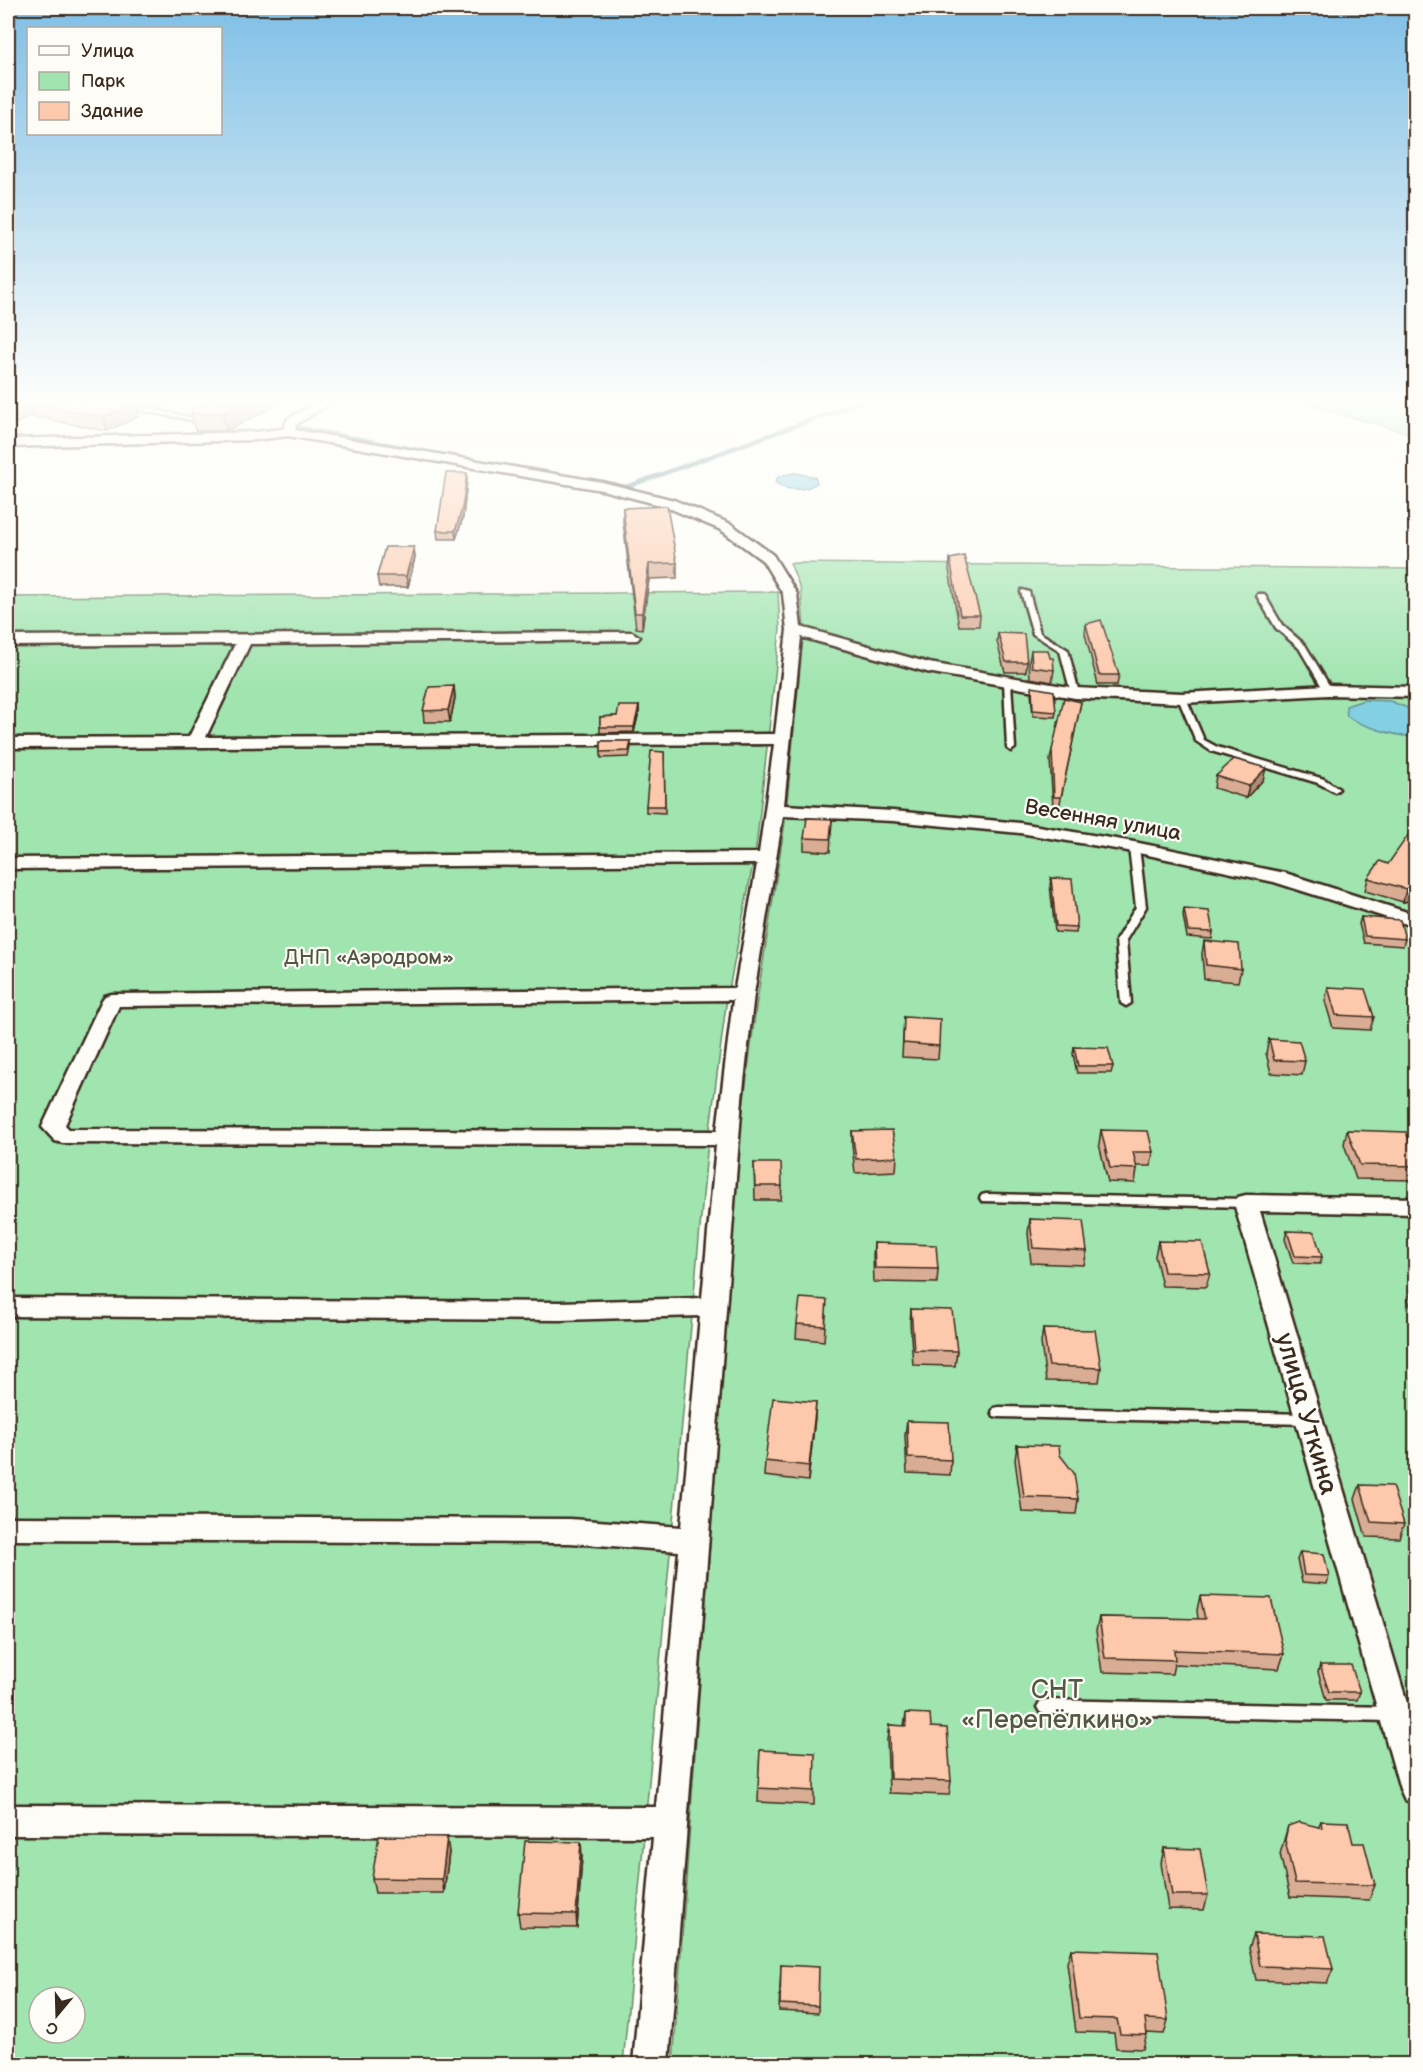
<svg xmlns="http://www.w3.org/2000/svg" width="1423" height="2072" font-family="'Balsamiq Sans',sans-serif">
<style>
.green{fill:#a0e4af;stroke:#6e8766;stroke-width:1.5;fill-rule:evenodd}
.water{fill:#83d0e2;stroke:#668e94;stroke-width:1.5}
.lines{fill:none;stroke-linecap:round;stroke-linejoin:round}
.stream{stroke:#668e94;stroke-width:4.5}
.lane-casing{stroke:#3b2a1e;stroke-width:5}
.street-casing{stroke:#3b2a1e;stroke-width:5}
.lane{fill:#fdfcf7;fill-rule:evenodd}
.street{fill:#fdfcf7;fill-rule:evenodd}
.wall{fill:#d9ad94;stroke:#3b2a1e;stroke-width:1.5}
.shaded-wall{fill:#b08d78;stroke:#3b2a1e;stroke-width:1.5}
.building{fill:#fcc9ac;stroke:#3b2a1e;stroke-width:1.5}
.labels{text-anchor:middle;dominant-baseline:central;stroke-width:4.5;stroke-linejoin:round;paint-order:stroke}
.street-label{font-size:21px;fill:#3b2a1e;stroke:#fdfcf7}
.park-label{font-size:21px;fill:#545842;stroke:#fdfcf7}
.near-street-label{font-size:26px;fill:#3b2a1e;stroke:#fdfcf7}
.near-park-label{font-size:26px;fill:#545842;stroke:#fdfcf7}
</style>
<rect width="100%" height="100%" fill="#fdfcf7"/>
<filter id="ink" filterUnits="userSpaceOnUse"><feTurbulence type="fractalNoise" baseFrequency=".0167" numOctaves="2"/><feDisplacementMap in="SourceGraphic" scale="12" xChannelSelector="R" yChannelSelector="G"/><feConvolveMatrix kernelMatrix="1 2 1 2 8 2 1 2 1" color-interpolation-filters="sRGB"/></filter>
<g filter="url(#ink)">
<g class="green">
<path d="M1298,402H1415V435Z"/>
<path d="M790,563L1415,569V2064H673L738,1147L756,1007L785,822L804,627L801,591Z"/>
<path d="M778,592L780,629L756,848L726,1005L707,1152L623,2064H8V597ZM39,1997H75V2033H39Z"/>
</g>
<g class="water">
<path d="M795,473L815,477L817,483C806,491 785,492 775,482L779,476Z"/>
<path d="M1364,700L1390,701L1415,711V737C1399,737 1360,726 1347,716L1346,706Z"/>
</g>
<g class="lines">
<g class="stream">
<path d="M300,428L472,460"/>
<path d="M573,478L626,487L861,402"/>
</g>
<defs>
<g id="lane">
<path d="M163,402H171L154,410L205,420L202,422L123,407L126,405L147,409Z"/>
<path d="M1022,590L1029,592L1040,633L1068,650L1079,693L1078,695H1072L1071,693L1060,651L1033,634L1021,592Z"/>
<path d="M1258,594H1264L1282,625L1305,645L1332,690L1331,692H1325L1299,648L1276,628L1257,596Z"/>
<path d="M1004,681H1007L1011,683L1015,748L1011,751L1007,748Z"/>
<path d="M1179,696H1185L1186,698L1204,740L1217,747L1324,779L1339,789L1335,792L1318,783L1211,751L1196,741L1178,698Z"/>
<path d="M1134,844L1139,847L1146,907L1126,940L1131,1003L1126,1006L1121,1003L1116,940L1136,907L1129,847Z"/>
<path d="M986,1194L1246,1199L1250,1200L1252,1203L1250,1206L1246,1207L982,1201L980,1198L982,1195Z"/>
<path d="M999,1407L1307,1414L1312,1415L1314,1419L1312,1423L1307,1424L999,1417L994,1416L992,1412L994,1408Z"/>
<path d="M1045,1700L1391,1707L1397,1709L1399,1714L1397,1719L1391,1721L1045,1714L1040,1712L1037,1707L1040,1702Z"/>
</g>
<g id="street">
<path d="M318,402H332L297,424L295,430L602,482L674,500L731,524L773,555L797,594L801,627L929,663L1075,688L1182,693L1328,685L1416,687V697L1328,695L1182,703L1075,698L927,672L801,637L784,805L893,811L1020,823L1134,842L1285,873L1416,915V927L1274,882L1134,852L1020,833L893,821L783,816L754,994L742,1099L669,2064H633L653,1837L8,1835V1805L656,1807L679,1551L570,1543L8,1540V1517L570,1519L681,1527L700,1316L560,1320L8,1316V1298L560,1302L702,1298L716,1145L63,1143L55,1141L42,1127L102,1000L105,996L112,994L735,988L757,864L8,869V858L759,853L774,744L8,748V738L189,737L235,644L8,646V636L632,632L640,637L637,640L250,644L206,737L775,734L787,630L783,594L763,561L721,530L664,506L602,490L288,436L255,440L8,447V439L255,432L283,429L288,419ZM733,1000L717,1131L69,1129L65,1125L119,1006Z"/>
<path d="M1246,1195L1416,1198V1214L1260,1211L1416,1733V1804L1405,1800L1400,1789L1234,1203L1238,1197Z"/>
</g>
</defs>
<use href="#lane" class="lane-casing"/>
<use href="#street" class="street-casing"/>
<use href="#lane" class="lane"/>
<use href="#street" class="street"/>
</g>
<g class="wall">
<path d="M8,402H143L137,405L139,416L107,431L31,416L8,427Z"/>
<path d="M283,402L226,431H196L194,427L191,409Z"/>
<path d="M467,473V481L463,517L456,539H438L437,531Z"/>
<path d="M623,508L677,563V578L649,579L642,629L636,628L623,522Z"/>
<path d="M415,557L408,587H379L377,576Z"/>
<path d="M950,559L980,615L979,626H959L949,570Z"/>
<path d="M1086,624L1119,675L1117,685H1098L1085,634Z"/>
<path d="M998,633L1027,662L1026,672H1005L997,642Z"/>
<path d="M1031,650L1054,670L1052,682L1030,678L1029,662Z"/>
<path d="M454,686L455,698L450,722H424L423,711Z"/>
<path d="M1032,687L1056,712L1055,717L1033,716L1031,693Z"/>
<path d="M1081,702L1059,808L1053,807L1050,760L1052,750Z"/>
<path d="M639,706V712L634,732L600,733V717L617,716Z"/>
<path d="M601,741H631V747L629,757L601,758Z"/>
<path d="M664,752L665,813L646,812V806Z"/>
<path d="M1216,776L1263,780L1246,798L1214,788Z"/>
<path d="M832,819L830,852L804,850V838Z"/>
<path d="M1416,836V892L1409,901L1403,902L1365,891L1368,878L1388,864Z"/>
<path d="M1051,878L1077,927L1076,933L1055,932L1050,885Z"/>
<path d="M1184,909L1213,932L1212,939L1187,937L1183,916Z"/>
<path d="M1361,917L1405,939L1403,946L1364,943L1359,924Z"/>
<path d="M1204,941L1241,969L1238,982L1204,979L1202,954Z"/>
<path d="M1328,987L1374,1017L1370,1030L1333,1028L1325,1001Z"/>
<path d="M904,1017L939,1046L938,1059L902,1057Z"/>
<path d="M1269,1039L1305,1061L1302,1075L1271,1073L1266,1053Z"/>
<path d="M1074,1047L1113,1066L1111,1073H1077L1073,1054Z"/>
<path d="M1101,1130L1153,1152L1151,1166H1137V1169L1135,1183L1108,1182L1099,1144Z"/>
<path d="M1347,1130L1416,1155V1180L1356,1179L1344,1144Z"/>
<path d="M852,1131L897,1157L896,1171L855,1173L852,1145Z"/>
<path d="M754,1163L782,1186L781,1200H755Z"/>
<path d="M1030,1219L1087,1251L1084,1265L1031,1263L1028,1233Z"/>
<path d="M1287,1231L1322,1257L1320,1264L1293,1263L1285,1239Z"/>
<path d="M1158,1241L1210,1273L1206,1287L1162,1286L1155,1256Z"/>
<path d="M874,1243L938,1269L937,1283L874,1282L873,1257Z"/>
<path d="M1412,1286H1416V1321L1408,1300Z"/>
<path d="M911,1309L957,1351L955,1366L913,1365L910,1323Z"/>
<path d="M826,1314L824,1341L796,1338L797,1324Z"/>
<path d="M1043,1329L1101,1368L1099,1382L1046,1381L1041,1343Z"/>
<path d="M815,1417L808,1481L764,1476L765,1461Z"/>
<path d="M907,1421L951,1460L950,1475L907,1473L905,1435Z"/>
<path d="M1017,1445L1060,1455L1078,1499L1076,1514L1022,1512L1015,1460Z"/>
<path d="M1360,1485L1404,1524L1399,1538L1366,1537L1355,1499Z"/>
<path d="M1300,1552L1329,1576L1327,1584L1302,1582L1297,1560Z"/>
<path d="M1200,1596L1284,1654L1279,1669L1174,1664L1172,1674L1102,1672L1096,1631L1099,1617L1198,1619L1197,1610Z"/>
<path d="M1320,1665L1360,1692L1357,1700H1326L1318,1672Z"/>
<path d="M906,1713L931,1727L951,1781L949,1795L889,1793L887,1740L889,1725L904,1726Z"/>
<path d="M760,1750L814,1791V1805L758,1802Z"/>
<path d="M1321,1821L1353,1843L1375,1885L1369,1900L1290,1897L1280,1854L1288,1826L1318,1827Z"/>
<path d="M1164,1848L1208,1895L1204,1910L1168,1909L1161,1863Z"/>
<path d="M449,1852L444,1893H375L372,1878Z"/>
<path d="M582,1856L577,1928L520,1927L518,1913Z"/>
<path d="M1254,1934L1333,1969L1327,1983L1256,1980L1249,1948Z"/>
<path d="M1071,1949L1168,2020L1164,2034L1147,2033L1143,2049L1116,2048L1114,2033L1076,2032L1067,1963Z"/>
<path d="M781,1965L818,2006V2013L779,2011Z"/>
</g>
<g class="shaded-wall">
<path d="M136,402H143L137,405L139,416L107,431L104,417Z"/>
<path d="M245,402H283L226,431L223,413Z"/>
<path d="M28,403L31,416L8,427V412Z"/>
<path d="M467,473V481L463,517L456,539L455,531Z"/>
<path d="M414,547L415,557L408,587L406,576Z"/>
<path d="M649,564V579L642,629V613Z"/>
<path d="M454,686L455,698L450,722L448,710Z"/>
<path d="M639,706V712L634,732V727Z"/>
<path d="M1266,768L1263,780L1246,798L1249,786Z"/>
<path d="M1416,884V892L1409,901L1403,902L1406,889Z"/>
<path d="M816,1402L815,1417L808,1481L809,1466Z"/>
<path d="M447,1837L449,1852L444,1893L442,1879Z"/>
<path d="M581,1842L582,1856L577,1928L576,1914Z"/>
</g>
<g class="building">
<path d="M8,402H136L104,417L28,403L8,412Z"/>
<path d="M209,402H245L223,413L193,414L191,409L200,406Z"/>
<path d="M446,473H467L462,509L455,531H437Z"/>
<path d="M667,506L677,563L649,564L642,613H635L623,508Z"/>
<path d="M385,547H414L406,576H377Z"/>
<path d="M964,556L980,615H960L950,559Z"/>
<path d="M1101,620L1119,675H1099L1086,624Z"/>
<path d="M998,633L1024,634L1027,662H1006Z"/>
<path d="M1031,650H1048L1050,658H1053L1054,670L1032,667Z"/>
<path d="M454,686L448,710L423,711L429,687Z"/>
<path d="M1032,687L1054,691L1056,712L1033,710Z"/>
<path d="M1064,698L1081,702L1061,797H1054L1052,750Z"/>
<path d="M619,706H639L634,727H600V717L617,716Z"/>
<path d="M601,741H631L629,751L601,752Z"/>
<path d="M651,751L664,752L665,806H646Z"/>
<path d="M1234,759L1266,768L1249,786L1216,776Z"/>
<path d="M807,818L832,819L830,839L804,838Z"/>
<path d="M1409,834L1416,836V884L1413,888L1406,889L1368,878L1380,861L1388,864Z"/>
<path d="M1051,878L1072,879L1077,927L1056,926Z"/>
<path d="M1184,909L1209,911L1213,932L1188,931Z"/>
<path d="M1361,917L1400,920L1405,939L1365,936Z"/>
<path d="M1204,941L1239,944L1241,969L1206,965Z"/>
<path d="M1328,987L1365,989L1374,1017L1336,1015Z"/>
<path d="M904,1017L940,1019L939,1046L903,1043Z"/>
<path d="M1269,1039L1299,1041L1305,1061L1274,1060Z"/>
<path d="M1074,1047L1108,1048L1113,1066H1078Z"/>
<path d="M892,1130L897,1157L856,1159L852,1131Z"/>
<path d="M1101,1130L1148,1131L1153,1152H1133L1137,1169L1110,1168Z"/>
<path d="M1347,1130L1406,1132L1416,1155V1166L1360,1165Z"/>
<path d="M754,1163H781L782,1186H755Z"/>
<path d="M1030,1219L1083,1221L1087,1251L1033,1248Z"/>
<path d="M1287,1231L1314,1232L1322,1257L1295,1256Z"/>
<path d="M1158,1241L1202,1242L1210,1273L1164,1272Z"/>
<path d="M874,1243L936,1245L938,1269L875,1268Z"/>
<path d="M1412,1286H1416V1295Z"/>
<path d="M800,1298L827,1300L825,1326L797,1324Z"/>
<path d="M911,1309L952,1310L957,1351L914,1350Z"/>
<path d="M1043,1329L1095,1330L1101,1368L1049,1366Z"/>
<path d="M773,1398L816,1402L809,1466L765,1461Z"/>
<path d="M907,1421L949,1422L951,1460L908,1458Z"/>
<path d="M1017,1445L1059,1446L1060,1455L1074,1473L1078,1499L1024,1497Z"/>
<path d="M1360,1485L1392,1486L1404,1524L1371,1522Z"/>
<path d="M1300,1552L1324,1554L1329,1576L1304,1575Z"/>
<path d="M1200,1596L1271,1598L1284,1654L1174,1650L1175,1660L1105,1658L1099,1617L1205,1619Z"/>
<path d="M1320,1665H1351L1360,1692H1329Z"/>
<path d="M906,1713L930,1714L931,1727L947,1728L951,1781L890,1779L889,1725L906,1726Z"/>
<path d="M760,1750L815,1753L814,1791L758,1788Z"/>
<path d="M1321,1821L1348,1822L1353,1843H1364L1375,1885L1295,1883L1285,1840L1288,1826L1299,1822L1322,1828Z"/>
<path d="M379,1836L447,1837L442,1879L372,1878Z"/>
<path d="M525,1841L581,1842L576,1914L518,1913Z"/>
<path d="M1164,1848L1200,1849L1208,1895H1172Z"/>
<path d="M1254,1934L1325,1936L1333,1969L1260,1966Z"/>
<path d="M1071,1949L1158,1952L1168,2020L1145,2019L1147,2035L1120,2034L1117,2019L1079,2018Z"/>
<path d="M781,1965L819,1967L818,2006L780,2004Z"/>
</g>
</g>
<linearGradient id="sky" x2="0" y2="1"><stop stop-color="#7fbfe6"/><stop offset="0.58" stop-color="#fefefb"/><stop offset="1" stop-color="#fefefb" stop-opacity="0"/></linearGradient>
<rect width="1423" height="692" fill="url(#sky)"/>
<g class="labels">
<g class="street-label">
<text transform="translate(1103 820) rotate(10)">Весенняя улица</text>
</g>
<g class="park-label">
<text x="369" y="957">ДНП «Аэродром»</text>
</g>
<g class="near-street-label">
<text transform="translate(1306 1414) rotate(74)">улица Уткина</text>
</g>
<g class="near-park-label">
<text x="1057" y="1690">СНТ<tspan x="1057" dy="30">«Перепёлкино»</tspan></text>
</g>
</g>
<rect width="1423" height="2072" fill="none" stroke="#fdfcf7" stroke-width="30"/>
<rect x="15" y="15" width="1393" height="2042" fill="none" stroke="#3b2a1e" stroke-width="2" filter="url(#ink)"/>
<rect x="27" y="27" width="195" height="108" fill="#fdfcf7" stroke="#afa8a0" stroke-width="1.5"/>
<rect x="39" y="46" width="30" height="9" fill="#fdfcf7" stroke="#afa8a0" stroke-width="1.5"/>
<text x="81" y="57" font-size="18" fill="#3b2a1e">Улица</text>
<rect x="39" y="72" width="30" height="18" fill="#a0e4af" stroke="#afa8a0" stroke-width="1.5"/>
<text x="81" y="87" font-size="18" fill="#3b2a1e">Парк</text>
<rect x="39" y="102" width="30" height="18" fill="#fcc9ac" stroke="#afa8a0" stroke-width="1.5"/>
<text x="81" y="117" font-size="18" fill="#3b2a1e">Здание</text>
<g transform="translate(57 2015) rotate(199)"><circle r="28" fill="#fdfcf7" stroke="#afa8a0" stroke-width="1.5"/>
<path d="M0-4.5L10 22L0 15L-10 22Z" fill="#3b2a1e"/>
<text y="-9" font-size="16" font-weight="bold" text-anchor="middle" fill="#3b2a1e">С</text>
</g>
</svg>
